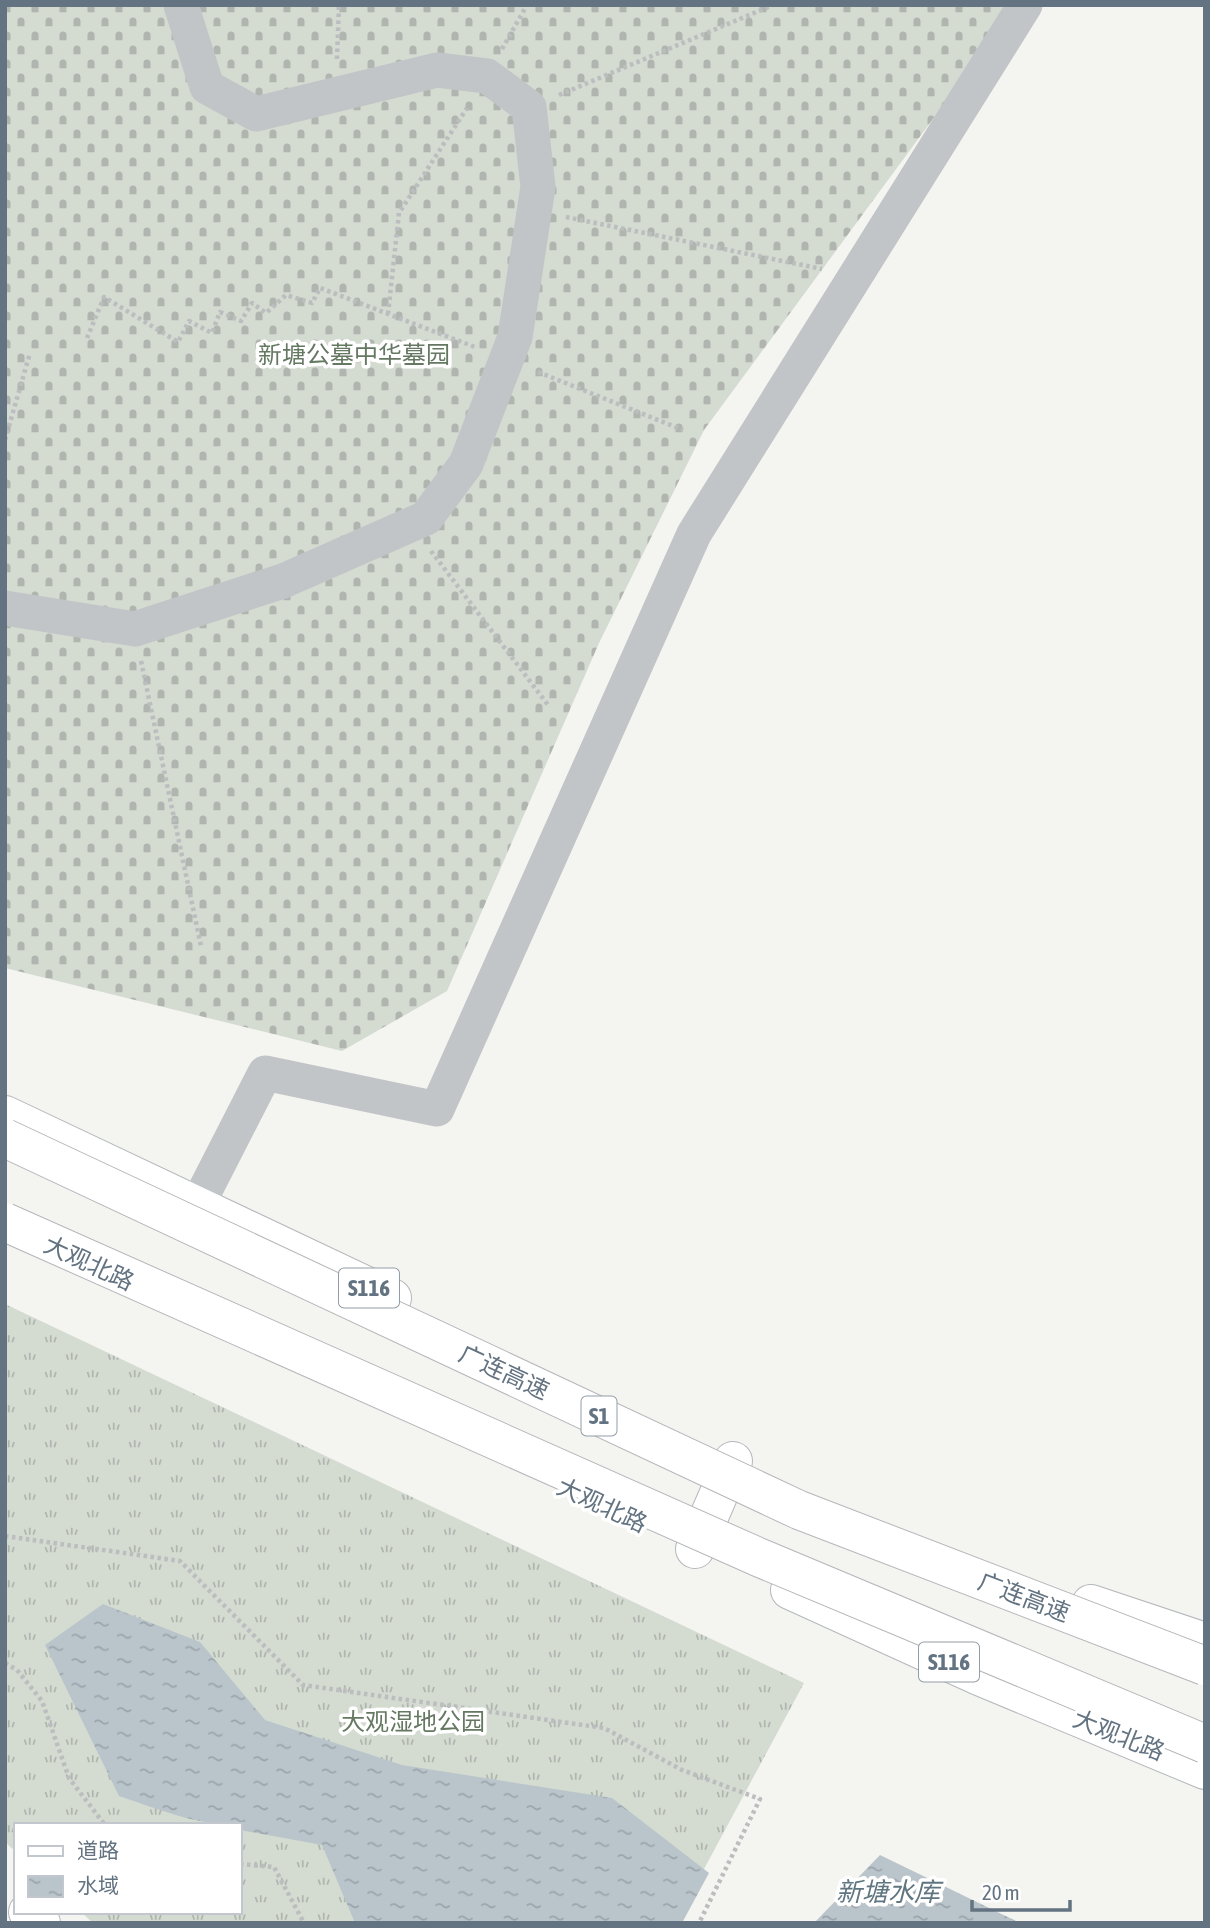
<svg xmlns="http://www.w3.org/2000/svg" width="1210" height="1928" font-family="'Asap Condensed','Noto Sans SC',sans-serif">
<style>
.grass{fill:url(#grass-tufts)}
.cemetery{fill:url(#cemetery-stones)}
.water{fill:url(#water-ripples)}
.lines{fill:none;stroke-linecap:round;stroke-linejoin:round}
.secondary-casing{stroke:#b4b8bc;stroke-width:40}
.primary-casing{stroke:#b4b8bc;stroke-width:40}
.path{stroke:#bbbdbf;stroke-width:4.5;stroke-dasharray:3.5 3.5;stroke-linecap:butt}
.street{stroke:#c1c5c8;stroke-width:35}
.secondary{stroke:#fff;stroke-width:38}
.primary{stroke:#fff;stroke-width:38}
.highway-bridge-casing{stroke:#b4b7ba;stroke-width:40;stroke-linecap:butt}
.highway-bridge{stroke:#fff;stroke-width:38}
.labels{text-anchor:middle;dominant-baseline:central;stroke-width:7;stroke-linejoin:round;paint-order:stroke}
.shield{fill:#fff;stroke:#929da7;stroke-width:2}
.shield-label{font-size:23px;font-weight:bold;fill:#637381}
.park-label{font-size:24px;fill:#657862;stroke:#fff}
.street-label{font-size:24px;fill:#637381;stroke:#fff}
.water-label{font-size:26px;font-style:italic;fill:#5f757f;stroke:#fff}
</style>
<defs>
<pattern id="grass-tufts" width="24" height="20" patternUnits="userSpaceOnUse" patternTransform="scale(1.75)"><rect width="24" height="20" fill="#d4dbd1"/><path d="M3 7l-1-3M5 7V3M7 7l1-3M15 17l-1-3M17 17v-4M19 17l1-3" fill="none" stroke="#b0b6af"/></pattern>
<pattern id="cemetery-stones" width="16" height="16" patternUnits="userSpaceOnUse" patternTransform="scale(1.75)"><rect width="16" height="16" fill="#d4dbd1"/><path d="M2 7V4a2 2 0 0 1 4 0v3zM10 15v-3a2 2 0 0 1 4 0v3z" fill="#b0b6af"/></pattern>
<pattern id="water-ripples" width="26" height="14" patternUnits="userSpaceOnUse" patternTransform="scale(1.75)"><rect width="26" height="14" fill="#bac5cb"/><path d="M2 4q2-2 4 0t4 0M15 11q2-2 4 0t4 0" fill="none" stroke="#9ba4aa"/></pattern>
</defs>
<rect width="100%" height="100%" fill="#f4f4f0"/>
<path class="grass" d="M5,1304L804,1683L675,1923H93L81,1912H240V1825H16V1852L5,1842Z"/>
<path class="cemetery" d="M5,5H1023L1008,17L704,430L599,643L447,991L342,1051L5,968Z"/>
<g class="water">
<path d="M103,1604L200,1642L265,1720L402,1765L612,1798L709,1873L682,1923H355L322,1845L240,1830V1825C194,1825 162,1810 119,1796L45,1645Z"/>
<path d="M880,1855L1020,1923H814Z"/>
</g>
<g class="lines">
<defs>
<path id="secondary" d="M28,1912L41,1923"/>
<g id="primary">
<path d="M5,1115L392,1298"/>
<path d="M695,1549L733,1461"/>
<path d="M790,1590L979,1676L1205,1770"/>
<path d="M1091,1604L1205,1642"/>
</g>
</defs>
<use href="#secondary" class="secondary-casing"/>
<use href="#primary" class="primary-casing"/>
<g class="path">
<path d="M502,49L527,5"/>
<path d="M337,59L339,5"/>
<path d="M559,95L773,5"/>
<path d="M566,217L822,269"/>
<path d="M388,314L399,213L467,108"/>
<path d="M87,338L104,297L178,342L189,321L212,333L220,312L241,321L252,303L266,313L286,295L312,303L320,288L475,347"/>
<path d="M538,372L683,430"/>
<path d="M5,440L30,353"/>
<path d="M431,551L548,705"/>
<path d="M141,661L201,946"/>
<path d="M5,1536L180,1561L303,1685L604,1728L682,1770L760,1799L699,1923"/>
<path d="M5,1663L17,1670L42,1701L69,1778L105,1825"/>
<path d="M240,1864L274,1867L304,1923"/>
</g>
<g class="street">
<path d="M5,608L135,629L283,581L426,518L466,464L515,337L538,187L529,107L487,76L437,70L256,114L207,87L181,5"/>
<path d="M197,1206L265,1073L437,1109L694,534L1025,5"/>
</g>
<use href="#secondary" class="secondary"/>
<use href="#primary" class="primary"/>
<defs>
<g id="highway-bridge">
<path d="M5,1138L799,1510L1205,1666"/>
<path d="M5,1222L758,1557L1205,1744"/>
</g>
</defs>
<use href="#highway-bridge" class="highway-bridge-casing"/>
<use href="#highway-bridge" class="highway-bridge"/>
</g>
<g class="labels">
<g class="shield">
<rect x="339" y="1268.5" width="60" height="39" rx="5"/>
<rect x="581.5" y="1396.5" width="35" height="39" rx="5"/>
<rect x="919" y="1642.5" width="60" height="39" rx="5"/>
</g>
<g class="shield-label">
<text x="369" y="1288">S116</text>
<text x="599" y="1416">S1</text>
<text x="949" y="1662">S116</text>
</g>
<g class="park-label">
<text x="354" y="354">新塘公墓中华墓园</text>
<text x="413" y="1721">大观湿地公园</text>
</g>
<g class="street-label">
<text transform="translate(89 1263) rotate(25)">大观北路</text>
<text transform="translate(504 1372) rotate(25)">广连高速</text>
<text transform="translate(602 1505) rotate(25)">大观北路</text>
<text transform="translate(1024 1597) rotate(21)">广连高速</text>
<text transform="translate(1119 1735) rotate(22)">大观北路</text>
</g>
<g class="water-label">
<text x="888" y="1892">新塘水库</text>
</g>
</g>
<rect width="1210" height="1928" fill="none" stroke="#637381" stroke-width="14"/>
<rect x="14" y="1823" width="228" height="91" fill="#ffffff" stroke="#c1c7cd" stroke-width="2"/>
<rect x="28" y="1846" width="35" height="10" fill="#ffffff" stroke="#c1c7cd" stroke-width="2"/>
<text x="77" y="1858" font-size="21" fill="#637381">道路</text>
<rect x="28" y="1876" width="35" height="21" fill="url(#water-ripples)" stroke="#c1c7cd" stroke-width="2"/>
<text x="77" y="1893" font-size="21" fill="#637381">水域</text>
<path d="M972 1900v10h98v-10" fill="none" stroke="#637381" stroke-width="3.5"/>
<text x="982" y="1900" font-size="21" fill="#637381" stroke="#ffffff" stroke-width="5" paint-order="stroke">20 m</text>
</svg>
